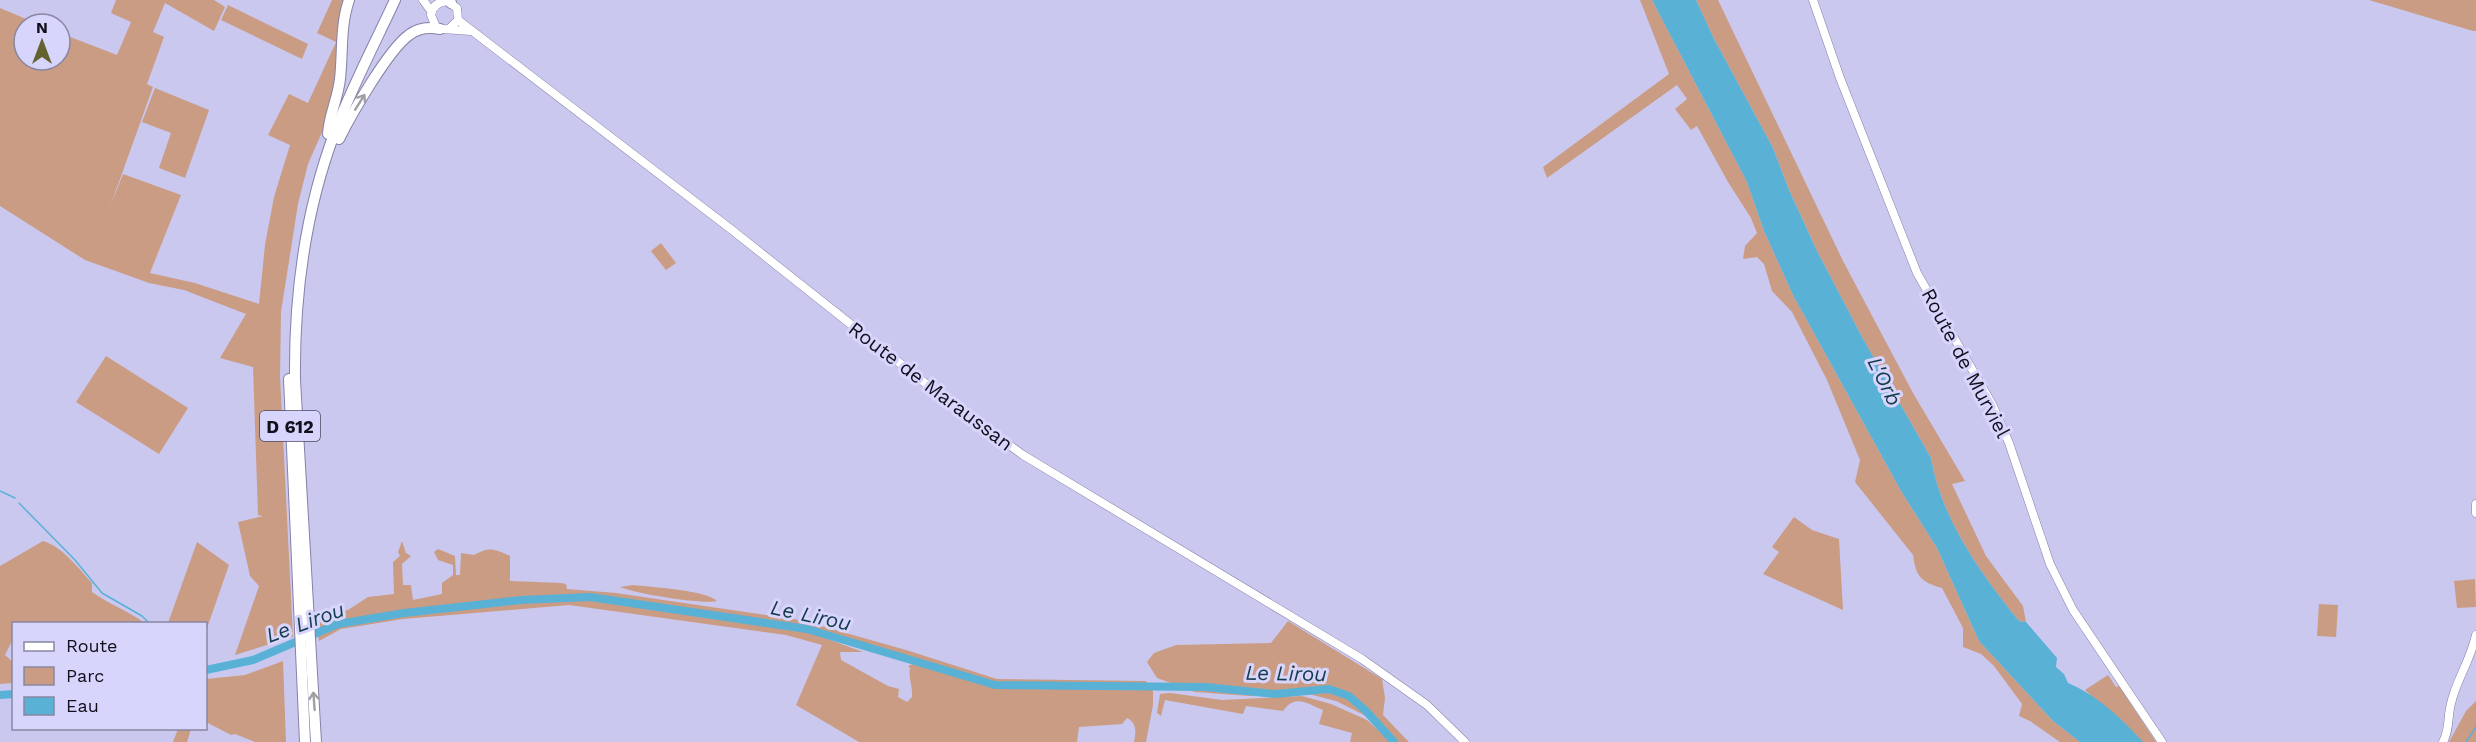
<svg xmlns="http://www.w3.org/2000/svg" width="2476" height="742" font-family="'Work Sans',sans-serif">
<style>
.green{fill:#cb9c84}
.water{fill:#59b1d6}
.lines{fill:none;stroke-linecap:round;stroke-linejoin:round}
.stream{stroke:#59b1d6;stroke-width:1.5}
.river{stroke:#59b1d6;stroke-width:8}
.secondary-casing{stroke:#8582a7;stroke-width:9}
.highway-casing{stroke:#8582a7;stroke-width:12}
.secondary{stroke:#fff;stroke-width:8}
.highway{stroke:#fff;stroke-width:10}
.oneway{stroke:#a09fa4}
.labels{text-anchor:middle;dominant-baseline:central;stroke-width:6;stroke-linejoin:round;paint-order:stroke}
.shield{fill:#d7d5fc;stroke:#4c4a5f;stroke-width:1.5}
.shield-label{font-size:18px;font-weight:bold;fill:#110f1c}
.street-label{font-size:20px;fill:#110f1c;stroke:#d7d5fc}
.water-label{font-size:21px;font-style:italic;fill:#133b4b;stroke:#d7d5fc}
</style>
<rect width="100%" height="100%" fill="#cac8ef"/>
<g class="green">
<path d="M116,0H214L225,7L214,31L165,3L153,32L164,37L147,84L153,87L110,207L123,174L181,195L150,273L195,283L259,304L265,245L274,197L290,145L268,135L289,94L308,103L336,42L317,33L332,0H345L338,83L330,114L308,164L298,204L281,312L280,376L293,637L235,655L259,586L250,576L238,522L263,516L258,515L253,367L220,358L246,314L184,290L149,283L85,260L0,206V8L38,24H24V60H60V33L117,55L131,22L111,13Z"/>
<path d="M1640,0H1652L1747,182L1764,231L1793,295L1901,491L1937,548L1979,641L2053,721L2080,742H2060L2030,721L2019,716L2022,704L1994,666L1981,654L1963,647V628L1942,588C1921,582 1916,577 1913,555L1855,482L1860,460L1827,380L1792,312L1772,291L1764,264L1757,257L1743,259L1745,246L1757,233L1751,218L1728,182L1697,126L1691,130L1675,109L1687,99L1677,85L1547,178L1543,167L1669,74Z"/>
<path d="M1696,0H1718L1843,261L1913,393L1965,481L1952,484L1986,556L2023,606L2026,622L2019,621C1981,574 1941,519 1931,458L1862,337L1817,251L1789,190L1773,148L1714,39Z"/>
<path d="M2369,0H2476V31H2473Z"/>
<path d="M228,5L308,44L302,59L221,20Z"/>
<path d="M155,88L209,110L185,178L159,168L171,133L142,122Z"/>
<path d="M661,243L676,263L666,270L651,251Z"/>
<path d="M106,356L188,408L159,454L76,402Z"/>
<path d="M1794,517L1812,530L1839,539L1843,610L1763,574L1779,552L1772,547Z"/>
<path d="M43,541C63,547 78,568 92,583V592C109,604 128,611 145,623L14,624L13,639L5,655L13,662V683L0,684V566Z"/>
<path d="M402,541L406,553L411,556L402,564L403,585H411L413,600L442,594V583L453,575V565L438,560L434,552L438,549L455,556L456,575H460L461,553L474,555C489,547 493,548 510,556V581L561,583L566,584L567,589L616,593L800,620L906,650L997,679L1146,681L1148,685L995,683L874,651L804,627L598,597L520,599L396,612L339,623L316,632V622L333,613L348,610L368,597L394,594L393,562L400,556L398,552Z"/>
<path d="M197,542L229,565L206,631V624L168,623Z"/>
<path d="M2475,579L2476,607L2457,608L2454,581Z"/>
<path d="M633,585C650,587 706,590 717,601C703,605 633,593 620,587Z"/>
<path d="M598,600L806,631L863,652H840L841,660L888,686L899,689L898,697L907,702L912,697C913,686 908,678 910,668L908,666L913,664L995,687L1149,689L1153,691V705L1146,742H1134C1136,732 1137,723 1127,718L1122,724L1079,727L1077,742H859L796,705L822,645L786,635L569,605L403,619L341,629L319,641L318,635L340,626L404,615L522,602Z"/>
<path d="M2319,604L2338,605L2336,637L2317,636Z"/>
<path d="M1288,621L1382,679L1385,698L1383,715L1409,742H1396L1382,726L1362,714L1336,701L1293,690L1250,696L1195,692L1157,678L1147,662L1154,653L1176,645L1271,643Z"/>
<path d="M283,661L286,742H255L235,734L231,735L206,722V679L245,675Z"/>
<path d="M2108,675L2116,687L2119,686L2156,742H2142L2085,690Z"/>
<path d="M1170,693L1222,700L1302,696L1331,704L1367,720L1391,742H1350L1352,733L1319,724L1323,710C1306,703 1295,694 1283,711L1246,706L1243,714L1165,700L1161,716L1157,713L1160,694Z"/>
<path d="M2476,701V742H2449L2466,711Z"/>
<path d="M178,729H191L187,742H173Z"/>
</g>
<path class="water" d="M1652,0H1696L1714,39L1773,148L1789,190L1817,251L1862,337L1931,458C1941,519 1981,574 2019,621L2026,622L2057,658L2056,667L2064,674L2068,683C2097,695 2122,719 2143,742H2080L2053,721L1979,641L1937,548L1901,491L1793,295L1764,231L1747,182Z"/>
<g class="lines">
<g class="stream">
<path d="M0,491L15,498"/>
<path d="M19,503L75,560L102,593L142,616L150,624"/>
<path d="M2466,742L2476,727"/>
</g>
<g class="river">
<path d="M206,670L253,660L338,624L404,613L521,600L590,597L807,629L995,685L1206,687L1275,694L1329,689L1349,696L1366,711L1394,742"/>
<path d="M0,695L14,694"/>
</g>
<defs>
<g id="secondary">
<path d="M423,0L431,11"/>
<path d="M1813,0L1840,78L1917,273L1993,406L2009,443L2050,564L2073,610L2162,742"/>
<path d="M458,20L732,230L930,387L1023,455L1362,659L1427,705L1465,742"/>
<path d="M450,28L458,20L457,8L447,1C438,2 432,6 431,15L436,27L443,29L471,31"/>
<path d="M2476,504V513"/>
<path d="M2443,742C2448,733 2448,725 2449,715C2452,686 2470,663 2476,635"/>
</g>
<g id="highway">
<path d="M450,0L451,3"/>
<path d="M328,134C329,115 338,98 340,79C343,53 340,26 349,0"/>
<path d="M339,139C351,115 388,50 409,35C418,28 429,27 440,29"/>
<path d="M289,379L305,742"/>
<path d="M316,742L295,380C294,294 305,210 336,129C353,85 375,43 395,0"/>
</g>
</defs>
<use href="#secondary" class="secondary-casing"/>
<use href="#highway" class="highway-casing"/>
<use href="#secondary" class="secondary"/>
<use href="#highway" class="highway"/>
</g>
<defs><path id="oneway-shaft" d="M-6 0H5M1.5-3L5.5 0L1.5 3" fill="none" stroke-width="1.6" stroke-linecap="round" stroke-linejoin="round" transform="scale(1.5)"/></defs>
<g class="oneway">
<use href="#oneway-shaft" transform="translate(360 102) rotate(-58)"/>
<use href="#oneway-shaft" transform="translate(314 701) rotate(-94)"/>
</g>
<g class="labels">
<rect class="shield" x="260" y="411" width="60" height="30" rx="4.5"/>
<g class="shield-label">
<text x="290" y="426">D 612</text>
</g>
<g class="street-label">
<text transform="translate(1966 363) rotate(62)">Route de Murviel</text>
<text transform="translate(931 386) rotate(37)">Route de Maraussan</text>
</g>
<g class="water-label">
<text transform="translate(1885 381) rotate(64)">L'Orb</text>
<text transform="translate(811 615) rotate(12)">Le Lirou</text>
<text transform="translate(305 622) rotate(-20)">Le Lirou</text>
<text transform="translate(1286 673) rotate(1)">Le Lirou</text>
</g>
</g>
<rect x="12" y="622" width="195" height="108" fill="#d7d5fc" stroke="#8886a2" stroke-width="1.5"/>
<rect x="24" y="642" width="30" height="9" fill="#ffffff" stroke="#8886a2" stroke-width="1.5"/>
<text x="66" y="652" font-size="18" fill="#110f1c">Route</text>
<rect x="24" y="667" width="30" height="18" fill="#cb9c84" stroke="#8886a2" stroke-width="1.5"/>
<text x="66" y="682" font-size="18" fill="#110f1c">Parc</text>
<rect x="24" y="697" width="30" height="18" fill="#59b1d6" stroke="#8886a2" stroke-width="1.5"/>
<text x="66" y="712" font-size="18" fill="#110f1c">Eau</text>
<g transform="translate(42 42)"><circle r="28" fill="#d7d5fc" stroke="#8886a2" stroke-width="1.5"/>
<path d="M0-4.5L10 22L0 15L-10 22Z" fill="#646330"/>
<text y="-9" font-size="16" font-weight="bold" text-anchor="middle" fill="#110f1c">N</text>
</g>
</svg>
